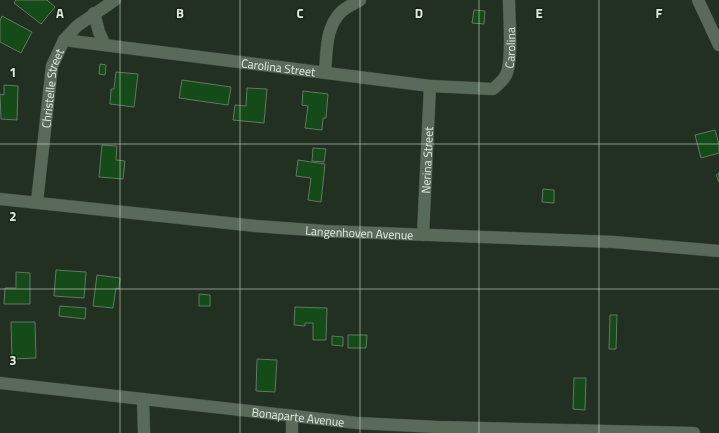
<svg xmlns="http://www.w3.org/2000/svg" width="719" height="433" font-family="'Titillium Web',sans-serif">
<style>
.building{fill:#154a19;stroke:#657665}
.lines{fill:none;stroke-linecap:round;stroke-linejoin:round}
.minor-casing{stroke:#3e4b3e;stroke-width:13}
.minor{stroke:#596a59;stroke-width:12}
.grid{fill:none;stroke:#e1ebe1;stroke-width:1;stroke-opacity:0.55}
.labels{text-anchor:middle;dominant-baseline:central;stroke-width:3;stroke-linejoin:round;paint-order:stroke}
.street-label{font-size:12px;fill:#e1ebe1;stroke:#172617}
.grid-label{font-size:13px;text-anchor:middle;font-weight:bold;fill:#e1ebe1;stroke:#172617;stroke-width:3;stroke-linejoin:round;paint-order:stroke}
</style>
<rect width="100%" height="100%" fill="#213021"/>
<g class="building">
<path d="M16,0H47L55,7L41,24L14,3Z"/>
<path d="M474,10L485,11L484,24L472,23Z"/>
<path d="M2,16L32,32L21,53L0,42V21Z"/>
<path d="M100,64L106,65L105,75L99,74Z"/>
<path d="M116,72L138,74L134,107L110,104L111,89H114Z"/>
<path d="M182,80L231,87L228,105L179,98Z"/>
<path d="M4,85L18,86L17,120L1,119L0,94L4,95Z"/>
<path d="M247,88L267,89L264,123L233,120L235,105L246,106Z"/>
<path d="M303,91L328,94L326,118H323L322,130L305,128L308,106L302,105Z"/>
<path d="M715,130L719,144V153L701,158L695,135Z"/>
<path d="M102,145L117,146L116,160L125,161L123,179L99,177Z"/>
<path d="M313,148L326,149L324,162L312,161Z"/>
<path d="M298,160L325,164L321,202L308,200L311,178L296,176Z"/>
<path d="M719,173V182L716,175Z"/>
<path d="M543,189L554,190V203L542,202Z"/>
<path d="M56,270L86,272L84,298L54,296Z"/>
<path d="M16,272L30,273V304H4L5,288H16Z"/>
<path d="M97,275L120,278L119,289L116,288L113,308L93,306Z"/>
<path d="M199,294L210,295V306H199Z"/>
<path d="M60,306L86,308L85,319L59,316Z"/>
<path d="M295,307L327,308L326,340H313V323H305V326L294,325Z"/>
<path d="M610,315H617L616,349H609Z"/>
<path d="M11,322H35L36,358L12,359Z"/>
<path d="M348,335H367L366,348H348Z"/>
<path d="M332,336L343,337V346L332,345Z"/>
<path d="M257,359L277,360L275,392L256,391Z"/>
<path d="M574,378H586L585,410L573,409Z"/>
</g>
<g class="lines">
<defs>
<g id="minor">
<path d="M698,0L719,45"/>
<path d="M94,13L99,32L105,45"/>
<path id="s1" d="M64,40L430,86L493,89C498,85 503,81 506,75C513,61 509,17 509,0"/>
<path d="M325,72C327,52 325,28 341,12C346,7 354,4 360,0"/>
<path id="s2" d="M0,199L256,226L324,231L614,242L719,251"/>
<path id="s3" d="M37,202L52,66L64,40L77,26L115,0"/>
<path id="s4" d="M423,235L430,86"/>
<path id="s5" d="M0,383L357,423L437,427L694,433"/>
<path d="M143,399L144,433"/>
<path d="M292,417V433"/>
</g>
</defs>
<use href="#minor" class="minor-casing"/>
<use href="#minor" class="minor"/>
</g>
<path class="grid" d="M120,0V433M240,0V433M360,0V433M479,0V433M599,0V433M0,144H719M0,289H719"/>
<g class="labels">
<g class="street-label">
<text stroke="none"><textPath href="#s1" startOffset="479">Carolina</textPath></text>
<text stroke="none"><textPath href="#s1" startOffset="216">Carolina Street</textPath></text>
<text stroke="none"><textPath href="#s3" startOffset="115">Christelle Street</textPath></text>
<text stroke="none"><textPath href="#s4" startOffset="75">Nerina Street</textPath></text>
<text stroke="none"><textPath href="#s2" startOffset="361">Langenhoven Avenue</textPath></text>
<text stroke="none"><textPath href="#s5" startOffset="300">Bonaparte Avenue</textPath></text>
</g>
</g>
<g class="grid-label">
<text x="60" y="18">A</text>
<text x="180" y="18">B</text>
<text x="300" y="18">C</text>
<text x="419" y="18">D</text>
<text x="539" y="18">E</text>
<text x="659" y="18">F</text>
<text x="13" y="77">1</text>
<text x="13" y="221">2</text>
<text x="13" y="365">3</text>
</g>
</svg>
